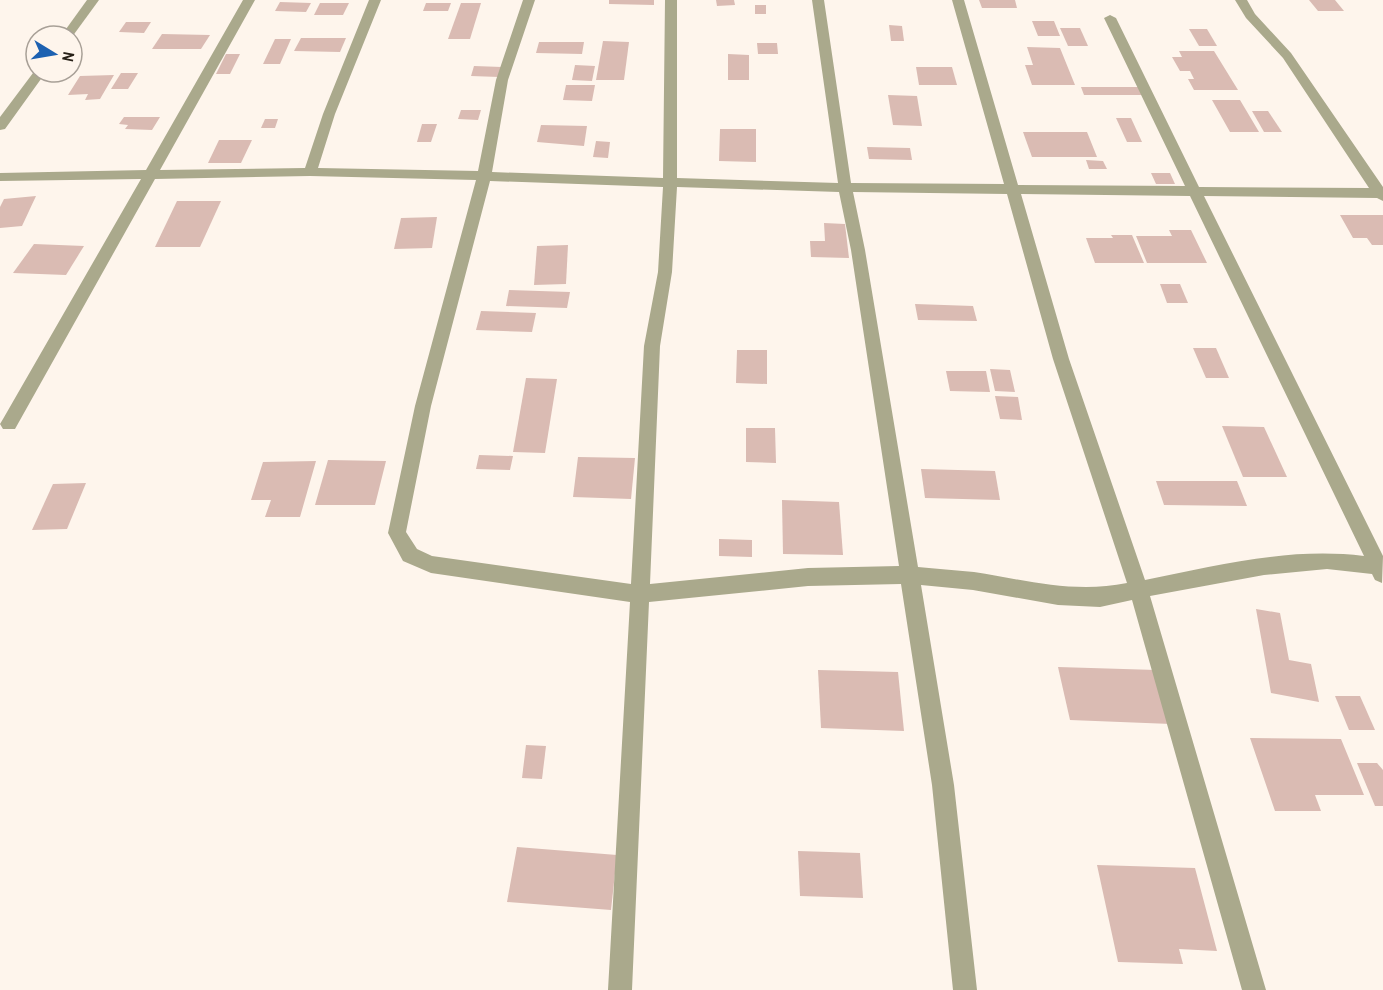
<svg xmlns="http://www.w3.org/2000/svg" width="1383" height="990" font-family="'Archivo Narrow',sans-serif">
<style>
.building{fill:#dabbb3}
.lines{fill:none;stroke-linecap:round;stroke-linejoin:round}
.minor{fill:#aaa98c;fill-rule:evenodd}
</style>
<rect width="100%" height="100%" fill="#fef5ec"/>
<g class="building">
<path d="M609,0H654V5L609,4Z"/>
<path d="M716,0H734L735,5L717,6Z"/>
<path d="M979,0H1015L1017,8H982Z"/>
<path d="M1309,0H1335L1344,11H1318Z"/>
<path d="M280,2L311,3L306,12L275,11Z"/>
<path d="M320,3H349L343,15H314Z"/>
<path d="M426,3H451L448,11H423Z"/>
<path d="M461,3H481L470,39H448Z"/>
<rect x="755" y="5" width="11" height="9"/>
<path d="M1032,21H1054L1060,36H1038Z"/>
<path d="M126,22H151L144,33L119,32Z"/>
<path d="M889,25L902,26L904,41H891Z"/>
<path d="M1060,28H1080L1088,46H1068Z"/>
<path d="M1189,29H1207L1217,46H1199Z"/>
<path d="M162,34L210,35L201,49H152Z"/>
<path d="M301,38H346L340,52L294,51Z"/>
<path d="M275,39H291L280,64H263Z"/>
<path d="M603,41L629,42L624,80H596Z"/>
<path d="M539,42H584L582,54L536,53Z"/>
<path d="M757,43H777L778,54H758Z"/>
<path d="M1027,47L1060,48L1075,85H1032L1025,65H1033Z"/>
<path d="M1179,51H1214L1238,90H1194L1188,79H1194L1190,71H1180L1172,57H1182Z"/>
<path d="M226,54H240L230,74H216Z"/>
<path d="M728,54L749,55V80H728Z"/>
<path d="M575,65L595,66L592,81L572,80Z"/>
<path d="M474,66L502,67L499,77L471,76Z"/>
<path d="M916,67H952L957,85H919Z"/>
<path d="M121,73H138L128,89H111Z"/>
<path d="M114,75L100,99L85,100L88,94L68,95L80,76Z"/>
<path d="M566,85H595L592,101L563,100Z"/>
<path d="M1081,87H1139L1143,95H1084Z"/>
<path d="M888,95L917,96L922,126L893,125Z"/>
<path d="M1212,100H1240L1259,132H1230Z"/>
<path d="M461,110H481L478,120L458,119Z"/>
<path d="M1252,111H1268L1282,132H1264Z"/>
<path d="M124,117H160L152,130L125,129L128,125L119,124Z"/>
<path d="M1116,118H1131L1142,142H1127Z"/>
<path d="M265,119H278L275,128H261Z"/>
<path d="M422,124H437L431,142H417Z"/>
<path d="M541,125L587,126L584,146L537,142Z"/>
<path d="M720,129H756V162L719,161Z"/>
<path d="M1023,132H1087L1097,157H1032Z"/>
<path d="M219,140H252L241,163H208Z"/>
<path d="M596,141L610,142L608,158L593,157Z"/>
<path d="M867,147L910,148L912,160L869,159Z"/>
<path d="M1086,160L1103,161L1107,169H1089Z"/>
<path d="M1151,173H1170L1175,184H1156Z"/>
<path d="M36,196L22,226L0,228V207L4,199Z"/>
<path d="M177,201H221L200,247H155Z"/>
<path d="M1340,215H1383V245H1372L1367,238H1353Z"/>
<path d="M437,217L432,248L394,249L401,218Z"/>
<path d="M824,223L845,224L849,258L811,257L810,241H825Z"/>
<path d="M1169,230H1191L1207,263H1147L1136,236H1172Z"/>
<path d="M1111,235H1132L1144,263H1095L1086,238H1113Z"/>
<path d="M34,244L84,246L66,275L13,273Z"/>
<path d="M568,245L566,284L534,285L537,246Z"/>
<path d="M1160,284H1180L1188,303H1167Z"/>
<path d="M509,290L570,292L567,308L506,306Z"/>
<path d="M915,304L973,306L977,321L918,320Z"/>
<path d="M481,311L536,313L532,332L476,330Z"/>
<path d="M1193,348H1216L1229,378H1206Z"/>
<path d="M737,350H767V384L736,383Z"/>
<path d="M990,369L1010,370L1015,392L995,391Z"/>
<path d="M946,371H986L990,392L950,391Z"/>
<path d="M526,378L557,379L545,453L513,452Z"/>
<path d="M995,396L1018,397L1022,420L1000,419Z"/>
<path d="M1222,426L1264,427L1287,477H1243Z"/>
<path d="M746,428H775L776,463L746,462Z"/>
<path d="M479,455L513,456L510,470L476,469Z"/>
<path d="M578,457L635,458L631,499L573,497Z"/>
<path d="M328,460L386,461L375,505H315Z"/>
<path d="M316,461L300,517H265L271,500H251L263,462Z"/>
<path d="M921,469L995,471L1000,500L925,498Z"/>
<path d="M1156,481H1237L1247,506L1164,505Z"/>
<path d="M86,483L67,529L32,530L53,484Z"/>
<path d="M782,500L839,502L843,555L783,554Z"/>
<path d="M719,539L752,540V557L719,556Z"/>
<path d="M1256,609L1280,613L1289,660L1311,664L1319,702L1271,693Z"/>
<path d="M1058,667L1156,670L1171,724L1070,720Z"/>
<path d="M818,670L898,672L904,731L821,728Z"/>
<path d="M1335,696H1360L1375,730H1349Z"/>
<path d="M1250,738L1341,739L1364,795H1315L1321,811H1275Z"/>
<path d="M526,745L546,746L542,779L522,778Z"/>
<path d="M1357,763H1377L1383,770V806H1375Z"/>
<path d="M517,847L617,855L611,910L507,902Z"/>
<path d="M798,851L860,853L863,898L800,896Z"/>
<path d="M1097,865L1195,868L1217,951L1179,949L1183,964L1118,962Z"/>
</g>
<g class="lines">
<g class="minor">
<path d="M87,0H99L72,37L61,36Z"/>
<path d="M243,0H255L160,170L305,168L323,114L369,0H381L335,114L318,168L478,171L496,80L523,0H535L508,80L492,172L663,178L665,0H677V178L838,183L812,0H824L851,183L1004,184L952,0H964L1018,185L1185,186L1104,18L1110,15L1116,18L1199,187L1369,188L1283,58L1246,18L1235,0H1247L1255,14L1291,53L1383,187V201L1377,198L1204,196L1383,556L1382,583L1375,580L1372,574L1327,569L1264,575L1150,596L1266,990H1242L1132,600L1100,607L1058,605L973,590L921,585L954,785L977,990H953L932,785L901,584L808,586L649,602L632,990H608L630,602L431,573L403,561L388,533L415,406L476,180L310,176L155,179L15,429H3L0,424L3,419L141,179L0,181V173L146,170ZM490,181L663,187L658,272L644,346L631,584L432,556L417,549L406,532L431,406ZM677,187L839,192L851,250L899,566L808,568L650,584L660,346L672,272ZM853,192L1007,194L1053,359L1127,583C1074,594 1026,580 974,572C955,570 936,569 918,567L865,250ZM1021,194L1190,196L1364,556C1290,547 1217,565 1145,580L1069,359Z"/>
<path d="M36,69V72H46L5,129L0,130V117Z"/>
</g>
</g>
<g transform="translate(54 54) rotate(101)"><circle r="28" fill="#fef5ec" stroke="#a8a097" stroke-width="1.5"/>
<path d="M0-4.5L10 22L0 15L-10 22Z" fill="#1d61b1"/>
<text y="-9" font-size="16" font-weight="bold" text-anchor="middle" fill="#272017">N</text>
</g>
</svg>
